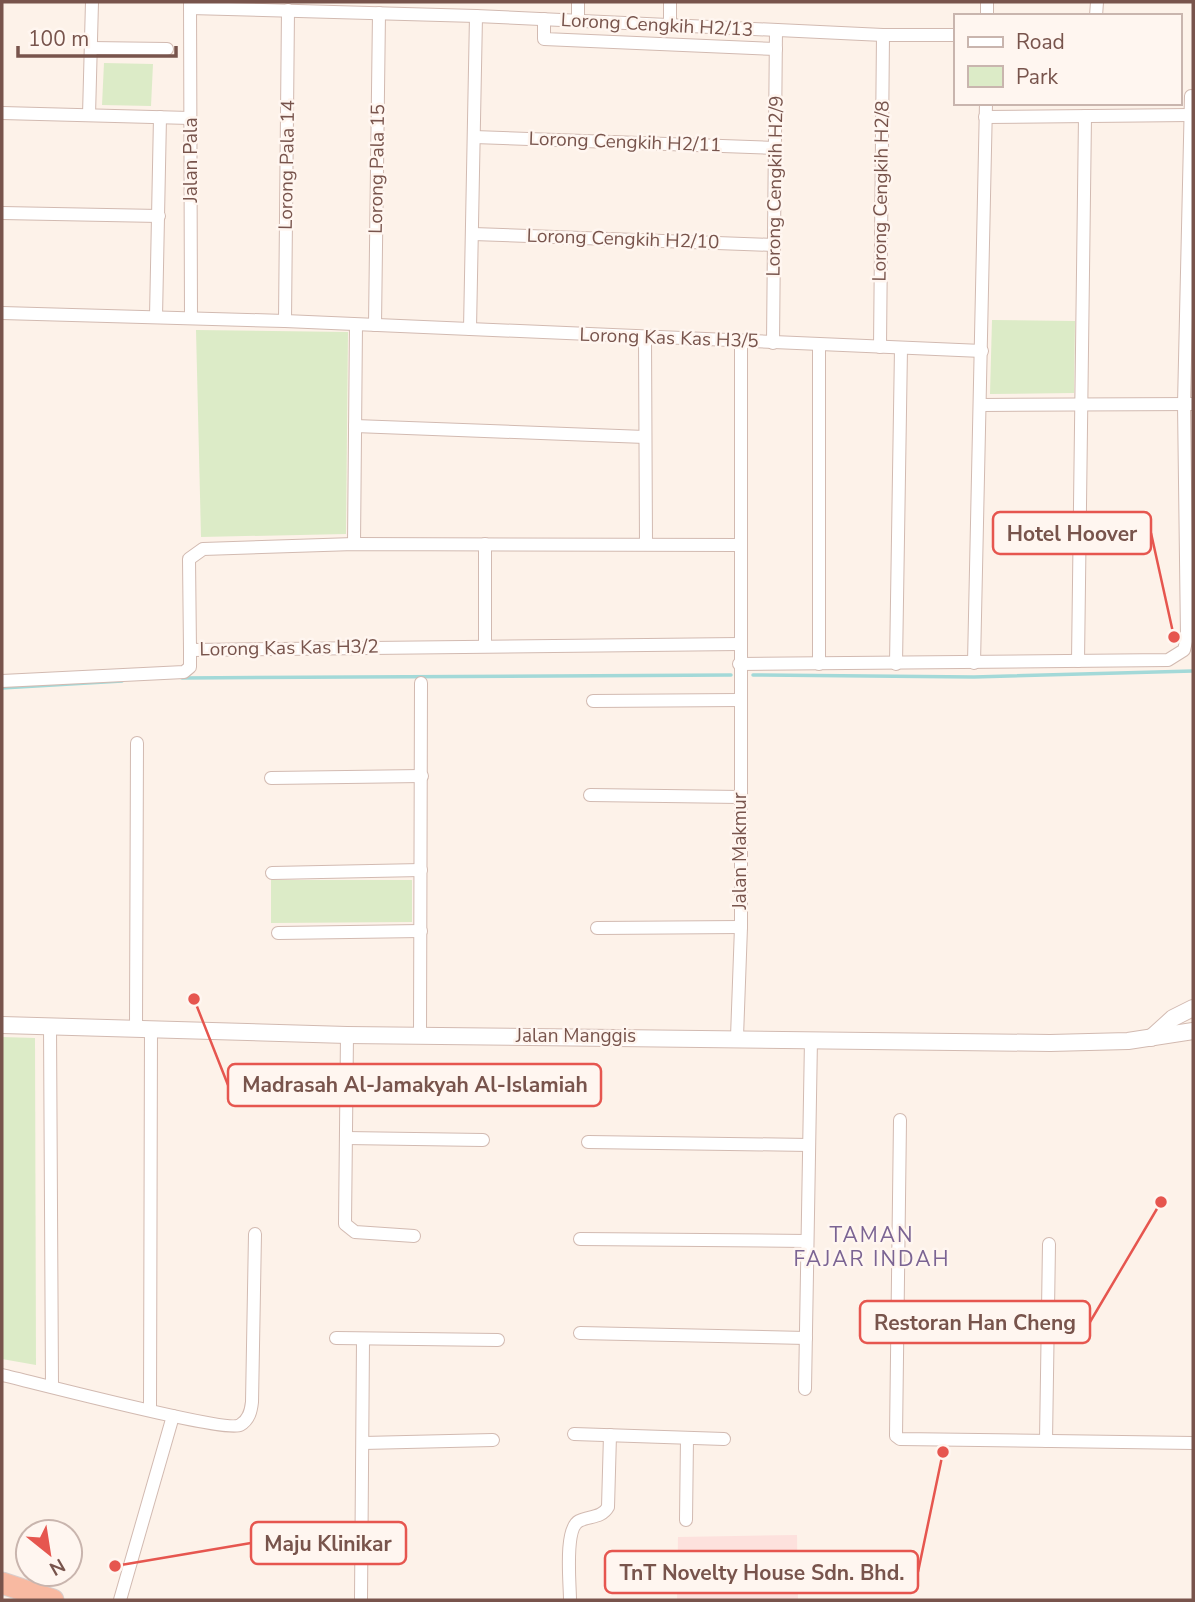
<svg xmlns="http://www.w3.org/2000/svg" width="1195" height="1602" font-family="'Nunito Sans',sans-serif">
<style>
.commercial{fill:#fde1dd}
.green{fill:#dcebc7}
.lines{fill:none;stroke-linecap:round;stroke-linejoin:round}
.stream{stroke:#a3d9d8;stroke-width:3.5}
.minor-casing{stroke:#d2bab1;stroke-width:14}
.tertiary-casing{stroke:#d2bab1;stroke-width:18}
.trunk-casing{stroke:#d9cfcd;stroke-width:23}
.minor{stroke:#fff;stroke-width:12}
.tertiary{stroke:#fff;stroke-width:16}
.trunk{stroke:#f8b9a1;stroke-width:21}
.labels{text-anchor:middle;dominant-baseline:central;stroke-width:5;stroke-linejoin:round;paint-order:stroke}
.street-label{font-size:19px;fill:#78544c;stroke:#fff6f0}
.neighbourhood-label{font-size:21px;letter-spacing:2px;fill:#7b6493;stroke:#fff6f0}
.leader{fill:none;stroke:#e6564f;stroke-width:2.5}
.callout-dot{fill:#e6564f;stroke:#fff6f0;stroke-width:2.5}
.callout{fill:#fff6f0;stroke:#e6564f;stroke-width:2.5}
.callout-label{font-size:21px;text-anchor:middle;font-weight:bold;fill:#78544c}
</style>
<rect width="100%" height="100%" fill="#fdf2e9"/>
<path class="commercial" d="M797,1535L798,1600H677L678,1537Z"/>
<g class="green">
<path d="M104,63L153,64L151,106L102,105Z"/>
<path d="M992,320L1075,321L1074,393L990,394Z"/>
<path d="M196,330L348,332L346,534L201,537Z"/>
<path d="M271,880H412V922L271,923Z"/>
<path d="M2,1037L35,1038L36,1365L2,1359Z"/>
</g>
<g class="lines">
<g class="stream">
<path d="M753,675L974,677L1193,671"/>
<path d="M182,678L731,675"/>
<path d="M2,688L122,681"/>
</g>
<defs>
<g id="minor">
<path d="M190,2L191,318"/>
<path d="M578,2V21"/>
<path d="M190,8L476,16L883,35H955"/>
<path d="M987,16V2"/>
<path d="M1096,16L1097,2"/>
<path d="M544,19V39L776,49"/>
<path d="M670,26V2"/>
<path d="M91,48L167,49"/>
<path d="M2,113L190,118"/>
<path d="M89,115L92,2"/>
<path d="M985,117L1190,115"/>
<path d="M474,137L775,148"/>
<path d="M2,213L159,216"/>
<path d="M473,234L774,245"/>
<path d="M2,313L285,321L982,351"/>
<path d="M156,317L160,117"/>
<path d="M285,321L288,10"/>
<path d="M375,325L379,13"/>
<path d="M470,329L476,16"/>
<path d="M645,338L646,544"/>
<path d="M773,343L776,30"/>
<path d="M880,347L883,35"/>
<path d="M981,405L1193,404"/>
<path d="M355,426L645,437"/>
<path d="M354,544L356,325"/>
<path d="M485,544V646"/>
<path d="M739,644L190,650L189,559L203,549L354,544L740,545"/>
<path d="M1078,661L1085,116"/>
<path d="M974,663L986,103"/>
<path d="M739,664L1168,660L1184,650L1187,637L1184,404L1191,96"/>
<path d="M819,664V345"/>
<path d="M896,664L901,348"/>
<path d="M2,681L184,672L190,667V650"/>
<path d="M593,701L739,700"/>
<path d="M271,778L422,776"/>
<path d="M590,795L740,797"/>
<path d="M272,873L421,870"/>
<path d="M597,928L741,927"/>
<path d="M278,933L421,931"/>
<path d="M50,1026L52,1386"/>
<path d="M136,1028L137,743"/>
<path d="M347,1035L345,1224L355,1232L414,1236"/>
<path d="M420,1036L421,683"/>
<path d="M737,1037L741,927V341"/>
<path d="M900,1120L896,1436L900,1439L1193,1443"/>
<path d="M346,1138L483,1140"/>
<path d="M588,1142L809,1145"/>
<path d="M580,1239L807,1241"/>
<path d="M896,1328L951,1330"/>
<path d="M580,1333L806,1338"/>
<path d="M336,1338L498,1340"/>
<path d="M2,1375C33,1382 226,1433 240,1425C249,1420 251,1411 252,1402L255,1234"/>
<path d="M805,1389L811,1039"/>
<path d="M150,1409L151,1028"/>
<path d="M574,1434L724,1439"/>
<path d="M1046,1441L1049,1244"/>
<path d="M363,1443L493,1440"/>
<path d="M686,1520L687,1438"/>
<path d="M120,1600L173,1416"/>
<path d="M361,1600L363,1340"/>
<path d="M570,1600C570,1583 564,1529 579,1521C589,1516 602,1518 608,1507L610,1435"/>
</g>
<g id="tertiary">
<path d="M2,1025L347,1035L1050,1043L1128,1041L1193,1031"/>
<path d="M1151,1038L1173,1018L1193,1008"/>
</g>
<path id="trunk" d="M2,1583L53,1600"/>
</defs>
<use href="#minor" class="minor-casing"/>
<use href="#tertiary" class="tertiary-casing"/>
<use href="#trunk" class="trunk-casing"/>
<use href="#minor" class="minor"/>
<use href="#tertiary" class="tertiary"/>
<use href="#trunk" class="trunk"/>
</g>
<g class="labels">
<g class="street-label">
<text transform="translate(657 25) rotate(3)">Lorong Cengkih H2/13</text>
<text transform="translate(625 142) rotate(2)">Lorong Cengkih H2/11</text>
<text transform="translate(191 160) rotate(-90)">Jalan Pala</text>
<text transform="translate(287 165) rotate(-89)">Lorong Pala 14</text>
<text transform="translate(377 169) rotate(-89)">Lorong Pala 15</text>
<text transform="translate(775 186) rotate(-89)">Lorong Cengkih H2/9</text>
<text transform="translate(881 191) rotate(-89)">Lorong Cengkih H2/8</text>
<text transform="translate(623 239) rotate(2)">Lorong Cengkih H2/10</text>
<text transform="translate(669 338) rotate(2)">Lorong Kas Kas H3/5</text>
<text transform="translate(289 648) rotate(-1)">Lorong Kas Kas H3/2</text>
<text transform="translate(740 851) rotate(-90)">Jalan Makmur</text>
<text x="576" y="1036">Jalan Manggis</text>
</g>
<g class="neighbourhood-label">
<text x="872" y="1235">TAMAN<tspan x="872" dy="24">FAJAR INDAH</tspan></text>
</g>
</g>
<path class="leader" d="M1174 637L1151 533M194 999L228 1085M1161 1202L1090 1322M115 1566L251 1543M943 1452L918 1572"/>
<g class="callout-dot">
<circle cx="1174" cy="637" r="7"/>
<circle cx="194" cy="999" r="7"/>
<circle cx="1161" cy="1202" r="7"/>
<circle cx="115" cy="1566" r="7"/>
<circle cx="943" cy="1452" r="7"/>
</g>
<g class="callout">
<rect x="993" y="512" width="158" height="42" rx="7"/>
<rect x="228" y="1064" width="373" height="42" rx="7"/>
<rect x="860" y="1301" width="230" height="42" rx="7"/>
<rect x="251" y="1522" width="155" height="42" rx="7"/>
<rect x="605" y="1551" width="313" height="42" rx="7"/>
</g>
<g class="callout-label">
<text x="1072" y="541">Hotel Hoover</text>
<text x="415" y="1092">Madrasah Al-Jamakyah Al-Islamiah</text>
<text x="975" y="1330">Restoran Han Cheng</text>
<text x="328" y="1551">Maju Klinikar</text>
<text x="762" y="1580">TnT Novelty House Sdn. Bhd.</text>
</g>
<rect width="1195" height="1602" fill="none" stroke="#78544c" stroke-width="7"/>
<rect x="954" y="14" width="228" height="91" fill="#fff6f0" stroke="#c9b5ae" stroke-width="2"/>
<rect x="968" y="37" width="35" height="10" fill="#ffffff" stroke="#c9b5ae" stroke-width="2"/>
<text x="1016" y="49" font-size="21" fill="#78544c">Road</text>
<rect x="968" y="66" width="35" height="21" fill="#dcebc7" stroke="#c9b5ae" stroke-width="2"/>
<text x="1016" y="84" font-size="21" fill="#78544c">Park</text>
<g transform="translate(49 1553) rotate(150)"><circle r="33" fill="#fff6f0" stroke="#c9b5ae" stroke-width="2"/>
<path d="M0-5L12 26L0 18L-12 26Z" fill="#e6564f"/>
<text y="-10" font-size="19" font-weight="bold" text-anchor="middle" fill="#78544c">N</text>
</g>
<path d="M18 46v10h158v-10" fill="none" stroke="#78544c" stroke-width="3.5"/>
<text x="28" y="46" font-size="21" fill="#78544c" stroke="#fff6f0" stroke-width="5" paint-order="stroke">100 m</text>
</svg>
